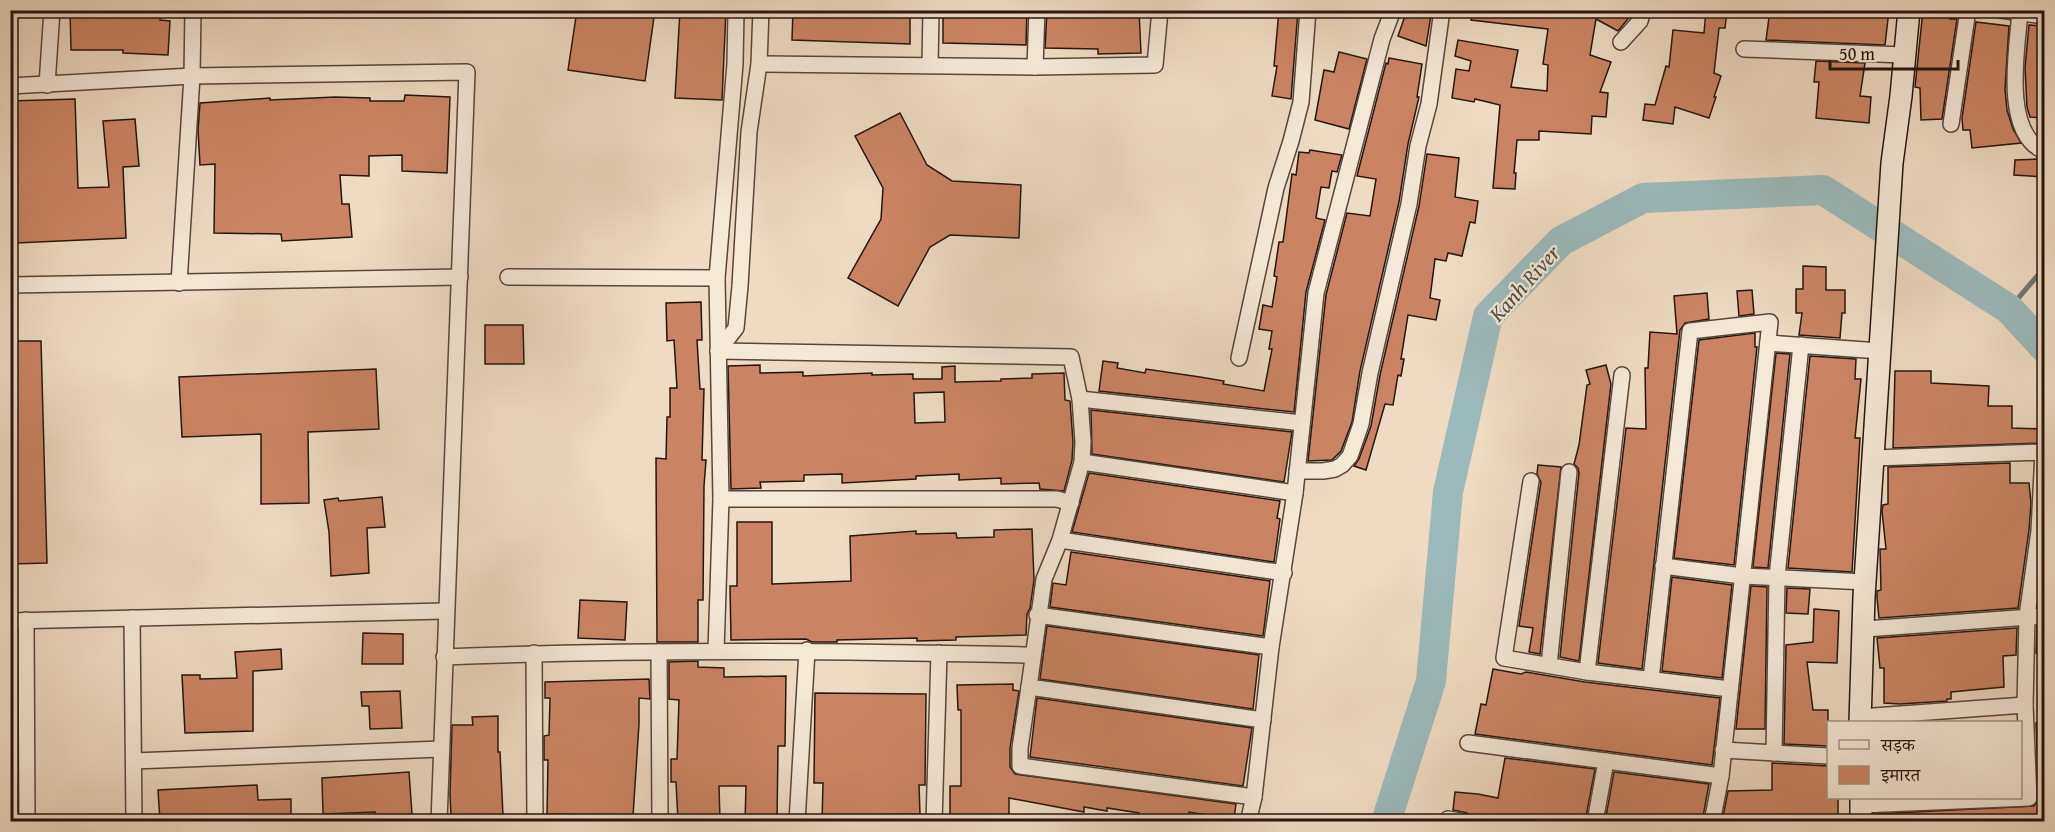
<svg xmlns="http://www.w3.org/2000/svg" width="2055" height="832" font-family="'Gentium Book Plus','Noto Serif Devanagari',serif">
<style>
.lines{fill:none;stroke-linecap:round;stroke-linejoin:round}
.stream{stroke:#6c7776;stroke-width:5}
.river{stroke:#9cb9bb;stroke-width:30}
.building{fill:#cb8463;stroke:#25150f;stroke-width:1.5;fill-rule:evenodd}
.street-casing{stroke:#57463c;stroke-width:18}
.secondary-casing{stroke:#25150f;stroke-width:24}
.street{stroke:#f4e8d7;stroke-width:15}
.secondary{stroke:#f4e8d7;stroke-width:21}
.labels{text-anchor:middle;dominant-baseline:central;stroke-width:4.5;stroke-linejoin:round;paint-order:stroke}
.water-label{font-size:22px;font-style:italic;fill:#4f4e4b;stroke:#f4e8d7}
</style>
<rect width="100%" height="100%" fill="#eedbc1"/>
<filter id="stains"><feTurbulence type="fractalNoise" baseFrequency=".00333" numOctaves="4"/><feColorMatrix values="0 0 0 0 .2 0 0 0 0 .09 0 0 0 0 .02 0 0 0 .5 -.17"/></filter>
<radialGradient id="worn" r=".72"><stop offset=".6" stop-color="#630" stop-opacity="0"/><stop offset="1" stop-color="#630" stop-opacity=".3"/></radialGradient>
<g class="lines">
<path class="stream" d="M2009,309L2044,268"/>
<path class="river" d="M1386,822L1431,681L1448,492L1488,316L1561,241L1643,198L1823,190L2009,309L2044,347"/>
</g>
<g class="building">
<path d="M70,10H161L160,20L170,21L168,55L123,53V50H71Z"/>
<path d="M577,10H655L645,81L568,70Z"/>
<path d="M680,10H726L722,100L675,98Z"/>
<path d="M793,10H910V44L792,40Z"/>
<path d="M943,10H1027L1026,45L943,43Z"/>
<path d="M1047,10H1139L1141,53L1098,54V49L1045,48Z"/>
<path d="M1279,10H1298L1291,99L1272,96L1277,66H1274Z"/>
<path d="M1407,10H1417L1431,15L1426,46L1398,36Z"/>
<path d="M1471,10H1623L1631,15L1618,31L1596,19L1590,55L1611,62L1600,92L1608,93L1606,117L1592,116L1591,134L1539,131V140H1517L1514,173H1516L1515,189L1493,188L1500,105L1475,99L1474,102L1452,98L1456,69L1469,71L1471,61L1455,56L1458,40L1518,50L1511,87L1547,91L1548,65L1543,64L1548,29L1471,20Z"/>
<path d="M1706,10H1727L1725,28H1719L1714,73L1721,76L1714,97H1716L1709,118L1675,107L1673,124L1643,120L1645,104L1655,105L1666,66L1669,67L1673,30L1704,33Z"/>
<path d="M1770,10H1889L1885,45L1766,40Z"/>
<path d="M1923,10H1951L1950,19H1957L1942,119L1921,120L1920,88L1915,87Z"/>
<path d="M1976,22L2009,26L2005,89L2007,110L2013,129L2021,143L1972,148L1970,130H1963L1962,118Z"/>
<path d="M2029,25L2044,26V118L2030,117L2027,107L2025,68Z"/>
<path d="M1339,52L1367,59L1349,129L1315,120L1324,70L1334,72Z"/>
<path d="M1389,58L1422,64L1417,97H1419L1408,144L1399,202L1360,371L1352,422L1341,451L1332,460L1308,461L1326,295L1347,213L1370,216L1376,179L1357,176L1386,63L1388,64Z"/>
<path d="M1816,61L1865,63L1860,96L1871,97L1869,123L1816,118L1819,82H1814Z"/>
<path d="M405,95L450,97L447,173L402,171V155L369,156V176L340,175L342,204H349L352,237L282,241L281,234L214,233L215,164L200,165L198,130L200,103L270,98V100L335,97L370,98V101H404Z"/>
<path d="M75,99L78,188L109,187L103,121L135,119L139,166L123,167L126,238L16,243L10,101Z"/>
<path d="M900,113L927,165L952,181L1021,185L1019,238L950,235L930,247L898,306L848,278L881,219L883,188L855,136Z"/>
<path d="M1310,150L1342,155L1337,172L1332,171L1329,188L1321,187L1316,218L1325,220L1306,292L1294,412L1099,391L1103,361L1118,363L1117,368L1145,373L1146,369L1200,377L1224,381L1223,384L1264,391L1272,349H1269L1272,331L1259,329L1263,305L1272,307L1277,277L1274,276L1279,242H1283L1292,174L1296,175L1299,152L1309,153Z"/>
<path d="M1427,154L1459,158L1455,197L1478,201L1475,223L1470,222L1462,256L1448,253L1446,261L1435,259L1430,298L1440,300L1436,320L1408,315L1401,359H1404L1401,376L1398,375L1393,405L1385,404L1366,470L1354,466L1359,459L1371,426L1380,375L1419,206Z"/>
<path d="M2038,159L2044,161V177L2014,175L2015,160Z"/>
<path d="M1803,266L1826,267V290H1845V313H1842L1840,338L1799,335L1802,313H1796V289H1803Z"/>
<path d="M1752,290L1754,314L1739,316L1737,291Z"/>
<path d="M1707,293L1709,319L1685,323L1680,330L1642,669L1598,663L1626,428L1646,429L1645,368H1648L1650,332L1677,334L1674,296Z"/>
<path d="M701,302L702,340H697L700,389H704L702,460H706L704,486L703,600H698V642H657L656,458L666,459L667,417H670V388H677L674,340L667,341L666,303Z"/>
<path d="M485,325H523L524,364H485Z"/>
<path d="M1755,333V347H1757L1734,565L1674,558L1699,340Z"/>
<path d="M10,341H41L47,563L10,564Z"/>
<path d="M1776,353L1790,354L1768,568L1753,567Z"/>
<path d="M1810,356L1856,359L1855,379H1861L1855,438H1860L1852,572L1788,568Z"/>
<path d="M760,365V373L803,372V376L872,373V375L913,374V379H942V367L955,366V382L1001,381V379L1032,378V374L1064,373L1065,400L1070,401L1073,442L1072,460L1064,491L1040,489L1039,483L1001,484V478L959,480V474L916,476V479L842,483V474L804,475V481L760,482L761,488L731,489L728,366ZM944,392L945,422L915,423L914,393Z"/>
<path d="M1606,365L1611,384L1579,661L1560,657L1579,473L1578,468L1574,464L1579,445L1587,385L1590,384L1586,370Z"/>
<path d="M376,369L379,429L308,432L309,503L261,504V434L182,437L179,377Z"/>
<path d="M1895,371H1931V383L1989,386L1988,406H2012V428L2044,429V443L1893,448Z"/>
<path d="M1091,410L1292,432L1284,482L1092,454Z"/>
<path d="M2010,463V483H2029L2031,503L2029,530L2018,608L1879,618L1877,598V591L1881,590L1880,549H1886L1882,511L1883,505L1888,504V467Z"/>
<path d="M1538,465L1561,467L1540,654L1529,652L1533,628L1519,626L1541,482L1537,474Z"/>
<path d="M1089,473L1280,501L1277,518L1280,519L1274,562L1072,532Z"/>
<path d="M382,497L385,527L367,528L369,573L331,576L329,532L324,500L338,498L339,501Z"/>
<path d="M737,522H772V584L851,581L850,536L916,531V534L956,533L957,538L994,537V530L1032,529L1034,580L1030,608L1027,614L1026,635L956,637V640L917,641V638L837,640V642H812L806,639L731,640L730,586H737Z"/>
<path d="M1071,552L1270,581L1263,636L1050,607L1053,583L1066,585Z"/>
<path d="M2044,566V606L2038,607Z"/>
<path d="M1672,577L1732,585L1722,678L1662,671Z"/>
<path d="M1751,586L1767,587L1765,729H1736Z"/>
<path d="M1787,588L1810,589L1808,614L1786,613Z"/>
<path d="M580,600L627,602L625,640L578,638Z"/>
<path d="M1814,609L1839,611L1837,663L1807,662L1813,710H1828V746L1784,744L1786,645L1813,642Z"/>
<path d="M1047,626L1259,655L1253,709L1040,679Z"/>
<path d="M2037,626H2044V652L2036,653Z"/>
<path d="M2017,628L2016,655L2003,656L2004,687L1951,692V699H1947V701L1900,704L1884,703V668H1880L1877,638Z"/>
<path d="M363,633L403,634V664H362Z"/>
<path d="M281,649L282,669L253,671V731L185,733L182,675H200V679L237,678L235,652Z"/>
<path d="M698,661V667L724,668V677L786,676L785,746H778L777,822H745L746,786H719L720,820L678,821L676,782H671V759H677L679,700L669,699V662Z"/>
<path d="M1493,669L1521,674L1526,672L1585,682L1720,698L1712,765L1475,734L1481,704L1486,705Z"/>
<path d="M649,679L650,699L639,698V724L633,816L547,814L548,760H544V736L549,735L550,698H545V682Z"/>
<path d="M1013,684V690L1019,691L1010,748V767L1015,774L1236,804L1234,819L1189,812L1188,819L1171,816L1170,820L1153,817V819L1139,817V813L1107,808V811L1084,807V812L1009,798V822H950V786H961V710H958L957,685Z"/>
<path d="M400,691L402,728L370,729L369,706H362L361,692Z"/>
<path d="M815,693L926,694L925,785H919L920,814L860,815V822H822L823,783H814Z"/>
<path d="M1037,698L1252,728L1243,786L1030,757Z"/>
<path d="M498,716V752H500L503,816H501L500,822H455V815L451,816L450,794L452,725H473L472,717Z"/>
<path d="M2044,722V822H1874V814L2034,806L2039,798L2036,723Z"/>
<path d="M1505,758L1595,769L1585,822H1489L1474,819L1467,813L1453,810L1455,792L1478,794L1498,798Z"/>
<path d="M1772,763L1828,766V798H1838V822H1722L1728,791L1772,790Z"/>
<path d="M409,772L412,814H409V822H380V816L375,817V812L323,814L322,778Z"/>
<path d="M1614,772L1709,784L1702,822H1605Z"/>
<path d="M257,785L258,800L291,799V817L237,820V817L160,821L158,790Z"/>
</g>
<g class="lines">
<defs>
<g id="street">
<path d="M2001,10L2044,16"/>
<path d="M2024,10L2020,12C2017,49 2002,133 2044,151"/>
<path d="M1621,42L1640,21L1643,10"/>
<path d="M1744,49L1904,55"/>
<path d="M759,64L1035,67L1155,65L1160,10"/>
<path d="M930,65L931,10"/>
<path d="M1035,67L1037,10"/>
<path d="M47,85L52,10"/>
<path d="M10,86L192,76L467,72L439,822"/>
<path d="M1951,124L1968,10"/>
<path d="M508,277L717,278"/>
<path d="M179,283L192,76L193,10"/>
<path d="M10,285L460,277"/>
<path d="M1768,343L1880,351"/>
<path d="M718,351L1071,357L1080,399L1083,442L1082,462L1060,540L1044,579L1029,687L1263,720"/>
<path d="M718,351L736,328L740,286L749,132L759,64L761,10"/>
<path d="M1239,358L1276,188L1291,141L1301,102L1308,10"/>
<path d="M1080,399L1302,423"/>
<path d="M1082,462L1295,493"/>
<path d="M1297,471H1323L1335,469L1342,465L1350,456L1361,424L1370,373L1409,204L1418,146L1429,104L1442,10"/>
<path d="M1531,481L1504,658L1587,672L1730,689"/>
<path d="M721,499H1057L1071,503"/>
<path d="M1060,540L1284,573"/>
<path d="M1663,566L1742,576L1866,582"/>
<path d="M1037,615L1271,647"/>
<path d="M132,618L134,822"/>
<path d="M26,620L27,822"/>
<path d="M10,621L445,611"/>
<path d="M1865,629L2044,616"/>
<path d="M716,651L721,499L717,278L735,64L736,10"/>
<path d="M659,652L660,822"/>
<path d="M534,653L535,822"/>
<path d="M444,657C640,649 836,651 1032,655"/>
<path d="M1549,665L1569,472"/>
<path d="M1587,672L1622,375"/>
<path d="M1651,679L1690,331L1770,322L1721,776L1712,822"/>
<path d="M1029,687L1020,748V766L1254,797"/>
<path d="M1860,717L2025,705"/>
<path d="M1468,743L1721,776"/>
<path d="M1723,750L1828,756"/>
<path d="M1774,753L1777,577L1801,345"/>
<path d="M134,761L441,749"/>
<path d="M1861,805L2029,798L2025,705L2027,616L2039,531L2043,452L1874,458"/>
<path d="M1448,819L1465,822"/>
<path d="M797,822L807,650"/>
<path d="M934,822L939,653"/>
<path d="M1248,822L1254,797L1271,647L1295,493L1316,293L1382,39L1393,10"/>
<path d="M1595,822L1606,761"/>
</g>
<g id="secondary">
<path d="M1860,722L1864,597L1892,163L1901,96L1909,10"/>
<path d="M1861,798V822"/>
</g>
</defs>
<use href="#street" class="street-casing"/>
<use href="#secondary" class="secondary-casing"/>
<use href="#street" class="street"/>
<use href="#secondary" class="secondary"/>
</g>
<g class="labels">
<g class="water-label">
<text transform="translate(1524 283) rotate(-48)">Kanh River</text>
</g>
</g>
<rect width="2055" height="832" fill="none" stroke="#eedbc1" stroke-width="36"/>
<rect x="12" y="12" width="2031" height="808" fill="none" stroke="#25150f" stroke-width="3"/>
<rect x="18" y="18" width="2019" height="796" fill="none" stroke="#25150f" stroke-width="1.5"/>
<rect x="1827" y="721" width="195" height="78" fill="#f4e8d7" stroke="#a19487" stroke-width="1.5"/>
<rect x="1839" y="740" width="30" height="9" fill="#f4e8d7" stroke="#a19487" stroke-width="1.5"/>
<text x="1881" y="751" font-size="18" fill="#25150f">सड़क</text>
<rect x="1839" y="766" width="30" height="18" fill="#cb8463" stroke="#a19487" stroke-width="1.5"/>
<text x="1881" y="781" font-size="18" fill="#25150f">इमारत</text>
<path d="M1830 60v9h128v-9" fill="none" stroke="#25150f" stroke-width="3"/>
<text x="1839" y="60" font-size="18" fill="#25150f" stroke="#f4e8d7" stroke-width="4.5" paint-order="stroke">50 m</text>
<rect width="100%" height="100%" filter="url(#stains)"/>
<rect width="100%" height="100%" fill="url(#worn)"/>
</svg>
